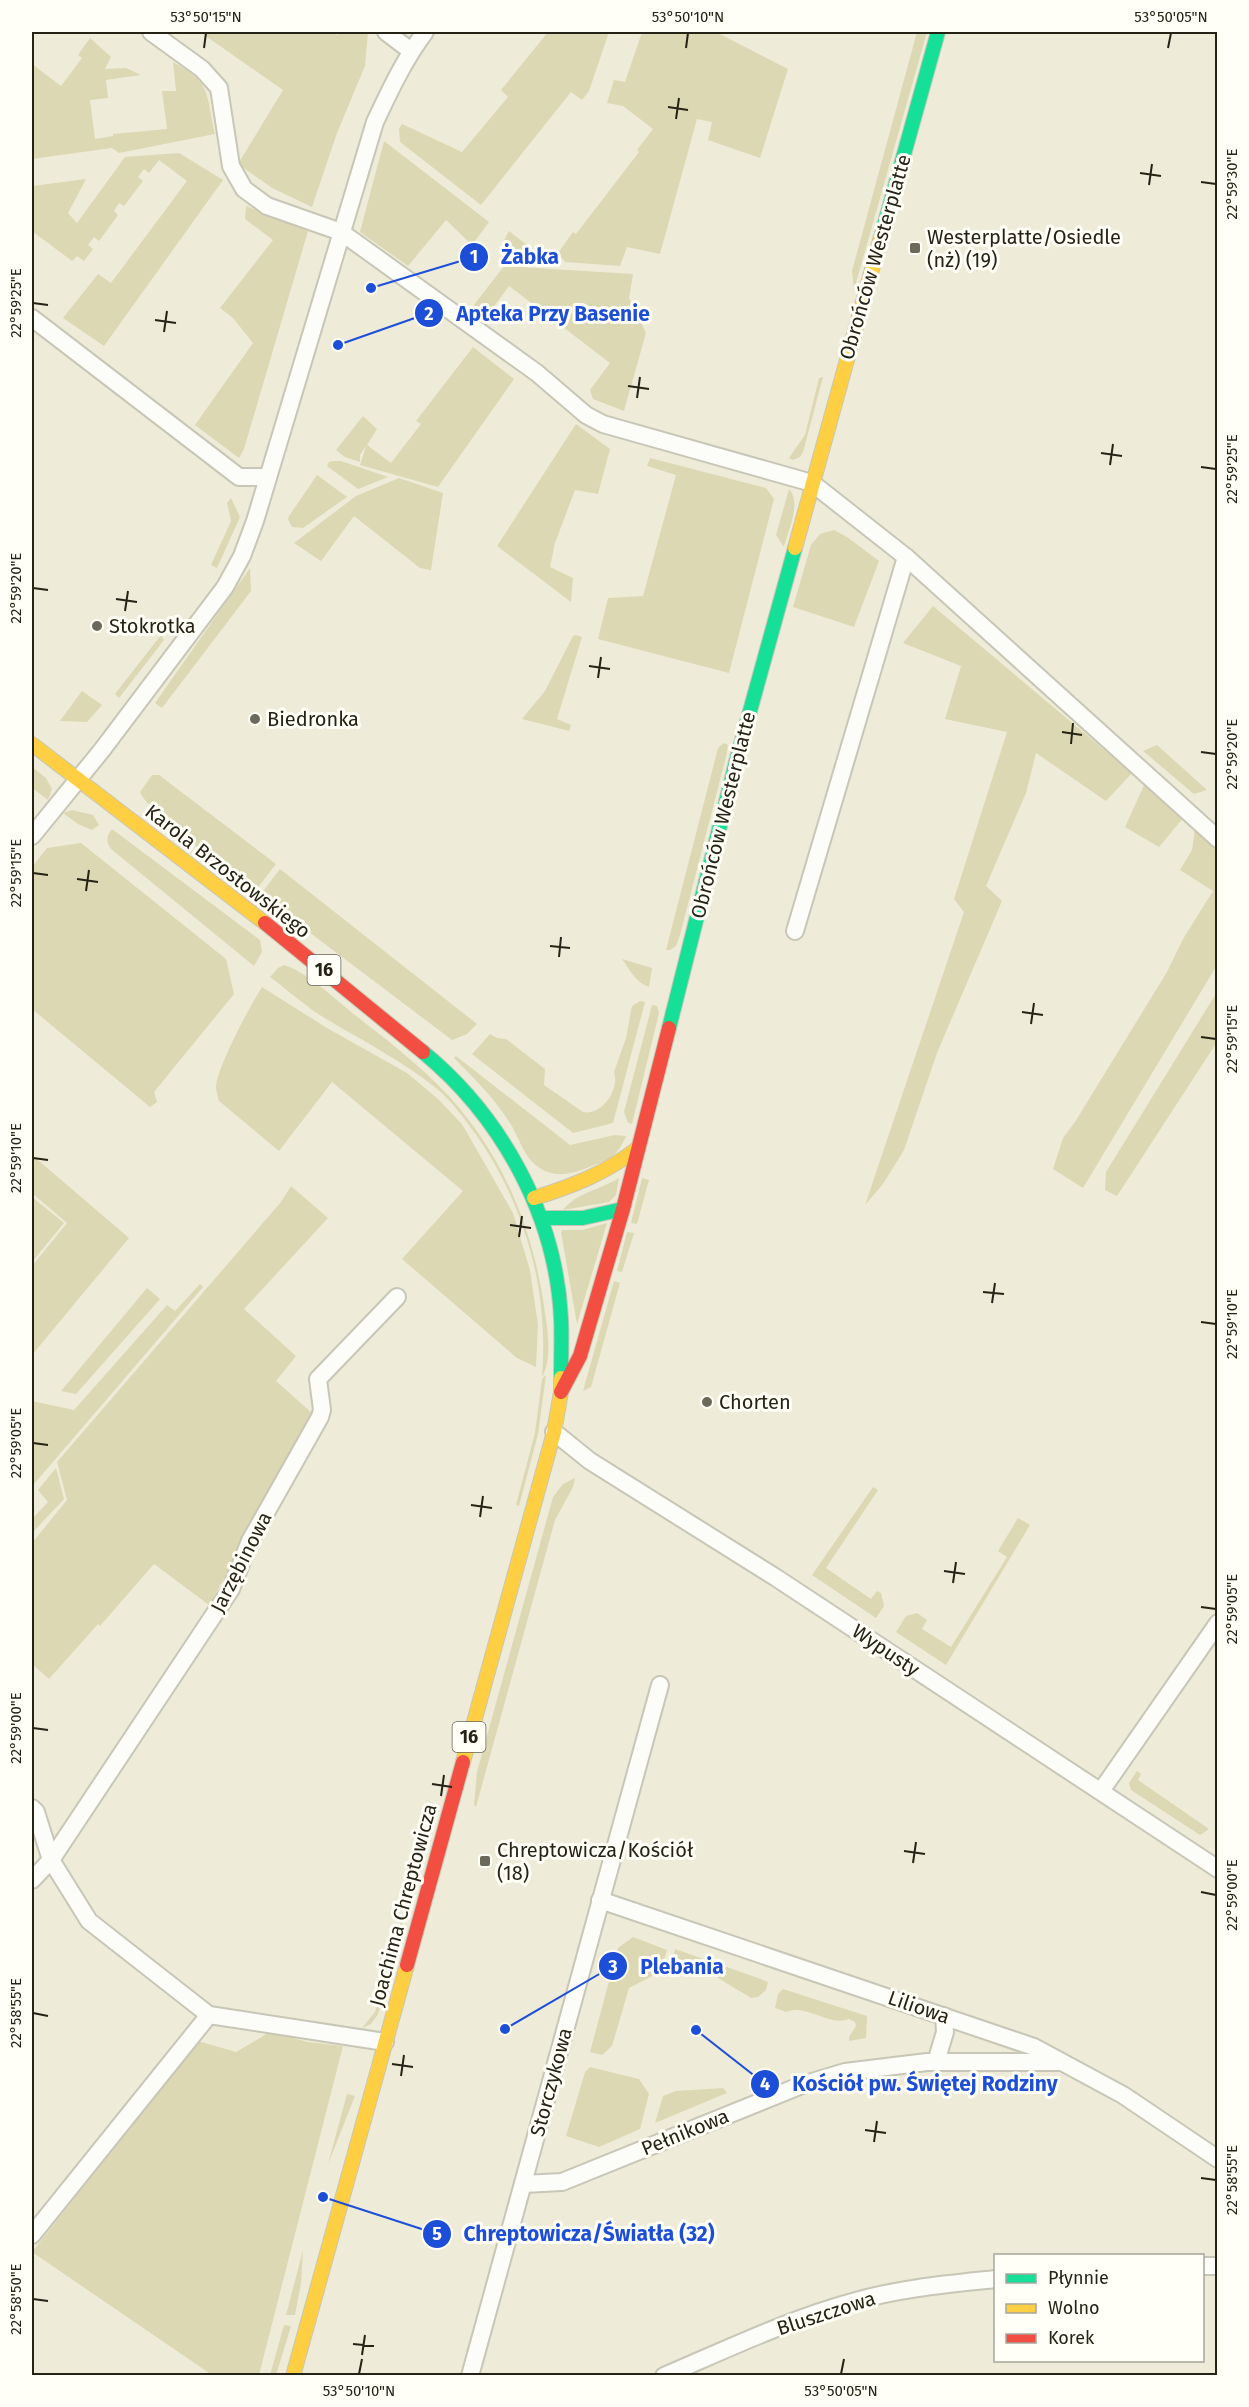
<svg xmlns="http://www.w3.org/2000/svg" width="1249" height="2407" font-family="'Fira Sans',sans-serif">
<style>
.green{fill:#dcd8b3}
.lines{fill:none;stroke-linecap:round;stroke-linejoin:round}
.street-casing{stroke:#c8c6b6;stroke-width:20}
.fast-casing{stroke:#c8c6b6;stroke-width:16}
.slow-casing{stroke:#c8c6b6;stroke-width:16}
.jam-casing{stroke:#c8c6b6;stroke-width:16}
.street{stroke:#fcfcf9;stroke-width:16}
.fast{stroke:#16e098;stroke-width:14}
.slow{stroke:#ffcf43;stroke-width:14}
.jam{stroke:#f24e42;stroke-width:14}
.ticks{fill:none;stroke:#242315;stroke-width:2}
.poi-dot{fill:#6b6959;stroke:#fffef7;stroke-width:2}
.labels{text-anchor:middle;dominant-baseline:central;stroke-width:6;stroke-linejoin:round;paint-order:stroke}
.shield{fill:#fffef7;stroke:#666559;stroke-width:1.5}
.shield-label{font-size:18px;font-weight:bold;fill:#242315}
.poi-label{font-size:20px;fill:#242315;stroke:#fffef7;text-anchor:start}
.street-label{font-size:20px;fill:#242315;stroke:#fffef7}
.leader{fill:none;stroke:#1d4ed8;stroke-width:2}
.callout-dot{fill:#1d4ed8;stroke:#fffef7;stroke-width:2}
.mark-label{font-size:18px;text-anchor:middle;font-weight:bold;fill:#fff}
.callout-label{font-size:21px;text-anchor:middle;font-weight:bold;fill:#1d4ed8;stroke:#fffef7;stroke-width:6;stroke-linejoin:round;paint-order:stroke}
.neatline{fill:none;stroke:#242315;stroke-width:2}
.ticks-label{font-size:15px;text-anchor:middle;fill:#242315}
</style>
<rect width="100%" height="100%" fill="#eeecd8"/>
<g class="green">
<path d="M200,32H332L337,35L340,32H368L365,66L337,133L312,207L272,188L238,164L283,90Z"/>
<path d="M548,32H609L589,91L582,100L571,92L481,205L400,142L399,129L402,124L462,152L508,97L501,90Z"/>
<path d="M642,32H716L788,69L760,158L708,140L712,122L697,119L660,254L627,247L620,266L565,262L558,253L573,232L576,234L639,152L637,150L653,129L623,106L607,103L614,80L625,82Z"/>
<path d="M917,32H927L854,290L852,271Z"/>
<path d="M90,38L111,57L105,69L126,68L141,75L106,80L108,98L90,100L95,139L113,136V134L167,129L162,91H176L173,62C212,83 206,94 215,134L119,153L112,148L32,159V64L61,86L82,58L78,55Z"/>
<path d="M384,141L489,222L472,245L446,220L408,266L360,232Z"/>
<path d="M179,153L223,180L104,346L63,318L98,274L111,283L187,181L159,160L149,173L144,169L138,177L143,181L124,206L119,203L114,211L118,215L99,241L94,237L88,245L93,249L84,261L77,256L72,261L32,231V186L86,179L68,213L77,223L125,157Z"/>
<path d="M246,206L308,231L244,449L239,458L195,425L253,343L233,318L220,308L273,240L245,219Z"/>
<path d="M509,231L549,262L505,259L504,240Z"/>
<path d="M504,266L633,274L629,298L646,333L624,411L593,399L590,390L610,363L509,286L483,321L470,310Z"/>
<path d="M473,347L514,379L438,487L360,465L366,446L360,455V462L345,457L336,450L363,416L377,429L367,445L391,463L421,424L416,421Z"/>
<path d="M823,377L803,452L800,457L793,460L789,458L805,435L819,378Z"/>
<path d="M576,424L610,449L598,494L575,490L555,543L550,567L573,578L571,602L497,546Z"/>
<path d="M650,458L766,488L774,499L729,673L598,639L608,598L643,596L676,475L647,466Z"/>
<path d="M334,461H341L388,477L358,489L327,466L329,462Z"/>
<path d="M317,475L347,497L303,528L292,527L288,519L289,516Z"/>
<path d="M399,478L443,493L431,570L420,568L354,516L321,561L294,543L356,496Z"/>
<path d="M789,489C802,503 788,530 784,547L776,535Z"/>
<path d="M231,498L240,517L217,568L211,565L231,521L227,503Z"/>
<path d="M834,530L847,537L879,561L854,627L793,607L811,545L820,534Z"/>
<path d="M250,568L251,591L162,708L155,703Z"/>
<path d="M933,606L1132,773L1106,801L1036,753L1026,793L986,886L1002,901L937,1053L904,1150L883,1184L865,1205L964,912L954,899L1007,732L945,719L961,666L903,643Z"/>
<path d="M161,635L164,640L119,698L115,694Z"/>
<path d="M576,635L582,637L557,719L571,725L569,731L522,719L545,691L573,636Z"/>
<path d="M82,691L102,705L87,722L60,721Z"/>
<path d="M724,743L728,745L726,757L680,935L676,946L670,950H666L718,748Z"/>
<path d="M1157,745L1207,790L1194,794L1143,751Z"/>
<path d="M32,767L46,778L52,789L48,800L32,788Z"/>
<path d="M152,775H159L276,864L256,890L254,891C233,874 147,812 140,792Z"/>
<path d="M1145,783L1184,817L1159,847L1125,827Z"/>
<path d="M72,810L93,815L99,825L92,830L78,824L63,813Z"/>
<path d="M112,829L260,940L262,952L254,966L111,849C106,842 106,836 112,829Z"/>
<path d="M1195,829L1217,846V965L1083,1188L1053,1169L1063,1138L1075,1122L1167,972L1183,939L1213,891L1180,870L1192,850Z"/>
<path d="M81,843L226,959L234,994L154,1092L157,1102L150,1107L32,1009V867L47,848Z"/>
<path d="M280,869L477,1024L467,1034L452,1040L260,895Z"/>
<path d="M622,959L652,968L649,987C636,983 629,969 622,959Z"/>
<path d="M284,965C307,972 335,999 355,1015C383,1037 412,1059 438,1085C498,1144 532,1223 544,1306C547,1326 553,1359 542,1377C549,1292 526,1207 477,1136C464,1119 453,1102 436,1088C402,1061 365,1042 328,1020C307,1008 289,991 270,977L278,968Z"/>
<path d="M262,987L327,1028L407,1073L437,1098L462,1124L513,1213L530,1270L538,1325L536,1367L517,1358L402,1259L463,1191L332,1082L279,1151L219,1101C218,1097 216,1091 216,1087C217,1067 250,1006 262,987Z"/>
<path d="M1217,992V1042L1117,1196L1105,1190L1106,1172Z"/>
<path d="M640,1001L645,1002L613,1123L573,1133L472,1054L490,1034L497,1038L506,1039L545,1069L544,1085L583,1112C602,1116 620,1089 614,1072L626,1038L632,1006Z"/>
<path d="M652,1005L657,1006L659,1013L632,1124L628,1123L624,1112Z"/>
<path d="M456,1056L570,1145L615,1135L626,1136C617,1157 610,1159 589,1167C573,1174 553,1179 537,1166C523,1156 518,1134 508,1120C493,1097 473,1077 454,1058Z"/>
<path d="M32,1155L129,1238L32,1355V1266L67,1223L32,1193Z"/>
<path d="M619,1178L616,1195L609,1202L563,1210C577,1192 600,1190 619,1178Z"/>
<path d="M642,1178L649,1180L637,1224L631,1223Z"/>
<path d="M291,1186L328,1218L244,1309L296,1356L276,1381L312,1413V1424L209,1605L154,1564L100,1626L98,1624L49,1679L32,1664V1543L67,1500L57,1462L281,1202Z"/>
<path d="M32,1197L64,1223L32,1262Z"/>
<path d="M607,1223L577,1324L561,1232L563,1230H582Z"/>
<path d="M627,1232L634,1233L622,1272L617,1271Z"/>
<path d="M614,1281L620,1283L591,1387L583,1391Z"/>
<path d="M200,1284L203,1287L34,1484L32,1480V1401L74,1410L167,1305L175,1311Z"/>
<path d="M147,1288L160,1299L76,1394L61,1391Z"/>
<path d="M546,1375L538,1434L519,1506L516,1505L535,1433L542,1379Z"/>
<path d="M56,1468L64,1499L32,1533V1519L48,1502L38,1490Z"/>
<path d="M575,1478L573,1487L555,1520L476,1807L474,1805L477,1772L553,1497L563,1484Z"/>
<path d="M873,1487L878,1490L826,1568L871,1599L877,1591L881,1593L884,1606L876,1618L812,1575Z"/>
<path d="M1018,1518L1030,1525L946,1665L896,1632L906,1616L917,1613L927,1620L922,1629L951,1647L1007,1557L998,1551Z"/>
<path d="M1137,1771L1141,1774L1138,1780L1209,1829L1200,1835L1131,1790L1129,1783Z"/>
<path d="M405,1908L406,1910L378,2014L371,2024L362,2028L375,2012Z"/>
<path d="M633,1937L667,1950L660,1972L629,1988L612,2046L602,2055L590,2052L618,1948Z"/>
<path d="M675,1949L761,1979L768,1982L766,1990L758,1997L751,1998L705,1970L672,1965Z"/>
<path d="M783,1989L867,2016L866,2038L849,2041V2037L856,2026L855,2022L849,2019C828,2027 807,2003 786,2012L775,2008L778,1994Z"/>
<path d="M270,2032L308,2042L343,2046L259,2375H212L32,2252L198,2041L236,2052Z"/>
<path d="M590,2067L639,2079L649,2094L640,2129L599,2147L566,2136L585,2072Z"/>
<path d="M723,2088L727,2093L655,2123L663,2096L676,2091Z"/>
<path d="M347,2094L355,2096L328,2164Z"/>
<path d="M303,2250L301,2283L295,2315H286Z"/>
<path d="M284,2325L291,2326L276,2375H270Z"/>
</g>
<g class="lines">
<defs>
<g id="street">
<path d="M151,32L202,69L219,88L231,166L244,189L267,206L341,232L537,373L586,415L603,424L812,483L906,557L1218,839"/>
<path d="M386,32L411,51"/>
<path d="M32,318L239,477H268"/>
<path d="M32,836L102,750L225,587L242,556L255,521L375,122C390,90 404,60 425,32"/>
<path d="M795,931L906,557"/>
<path d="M554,1432L590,1461L775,1577L1218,1869"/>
<path d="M1101,1791L1218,1623"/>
<path d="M32,1808L36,1812L51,1860L89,1921L209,2015L385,2042"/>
<path d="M32,1880L51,1860L231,1589L250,1541L320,1417L322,1410L318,1379L397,1297"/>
<path d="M600,1900L1034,2047L1123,2095L1218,2159"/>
<path d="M936,2062L945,2032L944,2016"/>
<path d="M523,2184L562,2182L802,2085L845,2072L927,2062H1059"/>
<path d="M32,2235L209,2015"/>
<path d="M1202,2266H1218"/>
<path d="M470,2376L660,1685"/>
<path d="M664,2376C725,2350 792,2318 856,2301C901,2288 949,2284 996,2279"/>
</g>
<g id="fast">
<path d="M881,237L938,32"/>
<path d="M669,1028L737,758L795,548"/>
<path d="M423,1052C502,1117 556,1216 561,1318C562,1338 561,1358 561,1378"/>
<path d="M542,1218H583L623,1209"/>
</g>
<g id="slow">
<path d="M795,548L881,237"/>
<path d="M32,744L265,923"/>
<path d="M534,1198C573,1186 606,1173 638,1148"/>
<path d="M463,1762L554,1432L561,1392V1378"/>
<path d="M293,2376L407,1965"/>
</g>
<g id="jam">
<path d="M265,923L423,1052"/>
<path d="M561,1392L580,1356L623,1209L669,1028"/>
<path d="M407,1965L463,1762"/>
</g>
</defs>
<use href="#street" class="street-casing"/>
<use href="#fast" class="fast-casing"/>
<use href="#slow" class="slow-casing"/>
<use href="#jam" class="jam-casing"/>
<use href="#street" class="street"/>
<use href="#fast" class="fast"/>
<use href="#slow" class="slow"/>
<use href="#jam" class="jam"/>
</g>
<path class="ticks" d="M204,48L206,33M686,48L688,33M1168,48L1171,33M668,107L688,110M676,119L679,98M1140,173L1161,176M1201,182L1216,184M1149,185L1152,164M33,303L48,305M155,320L176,323M164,332L167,311M628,386L649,389M637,398L640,377M1101,453L1122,456M1110,465L1113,444M1201,467L1216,469M33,588L48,590M116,599L137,602M125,611L128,591M589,666L610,669M598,678L601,657M1062,732L1082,735M1071,744L1073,723M1201,752L1216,754M33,873L48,875M77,879L98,882M86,891L89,870M550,946L570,948M559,957L561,937M1022,1012L1043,1015M1031,1024L1034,1003M1201,1037L1216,1039M33,1158L48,1160M510,1225L531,1228M519,1237L522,1216M983,1292L1004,1294M992,1303L995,1283M1201,1322L1216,1324M33,1443L48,1445M471,1505L492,1508M480,1517L483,1496M944,1571L965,1574M953,1583L956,1562M1201,1607L1216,1609M33,1728L48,1730M432,1784L452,1787M441,1796L444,1775M904,1851L925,1854M913,1863L916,1842M1201,1892L1216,1895M33,2013L48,2016M392,2064L413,2067M401,2076L404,2055M865,2130L886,2133M874,2142L877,2121M1201,2178L1216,2180M33,2299L48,2301M353,2344L374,2346M362,2355L365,2335M359,2374L362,2359M841,2374L844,2359"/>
<g class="poi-dot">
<rect x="909" y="242" width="12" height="12" rx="3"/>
<circle cx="97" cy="626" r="6"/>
<circle cx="255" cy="719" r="6"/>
<circle cx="707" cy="1402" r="6"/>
<rect x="479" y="1855" width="12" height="12" rx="3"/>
</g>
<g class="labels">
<g class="shield">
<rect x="307.5" y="955" width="33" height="30" rx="4.5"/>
<rect x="452.5" y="1722" width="33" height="30" rx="4.5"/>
</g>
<g class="shield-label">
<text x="324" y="970">16</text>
<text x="469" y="1737">16</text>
</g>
<g class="poi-label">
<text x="927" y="237">Westerplatte/Osiedle<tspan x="927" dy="23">(nż) (19)</tspan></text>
<text x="109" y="626">Stokrotka</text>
<text x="267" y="719">Biedronka</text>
<text x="719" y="1402">Chorten</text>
<text x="497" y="1850">Chreptowicza/Kościół<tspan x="497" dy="23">(18)</tspan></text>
</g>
<g class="street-label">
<text transform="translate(875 257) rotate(-74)">Obrońców Westerplatte</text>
<text transform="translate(723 815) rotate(-76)">Obrońców Westerplatte</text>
<text transform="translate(228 871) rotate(38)">Karola Brzostowskiego</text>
<text transform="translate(241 1562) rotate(-63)">Jarzębinowa</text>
<text transform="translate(886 1650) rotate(34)">Wypusty</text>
<text transform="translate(403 1905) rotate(-75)">Joachima Chreptowicza</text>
<text transform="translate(919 2007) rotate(19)">Liliowa</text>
<text transform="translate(551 2082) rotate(-75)">Storczykowa</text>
<text transform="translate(685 2132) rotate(-22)">Pełnikowa</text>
<text transform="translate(826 2313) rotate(-18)">Bluszczowa</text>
</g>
</g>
<path class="leader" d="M371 288L474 257M338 345L429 313M505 2029L613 1966M696 2030L765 2084M323 2197L437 2234"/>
<g class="callout-dot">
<circle cx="371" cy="288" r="6"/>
<circle cx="338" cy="345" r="6"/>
<circle cx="505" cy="2029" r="6"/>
<circle cx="696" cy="2030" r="6"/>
<circle cx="323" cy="2197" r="6"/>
<circle cx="474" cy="257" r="15"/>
<circle cx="429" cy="313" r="15"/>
<circle cx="613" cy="1966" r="15"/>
<circle cx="765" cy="2084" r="15"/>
<circle cx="437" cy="2234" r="15"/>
</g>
<g class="mark-label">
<text x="474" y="263">1</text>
<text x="429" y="320">2</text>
<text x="613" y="1973">3</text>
<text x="765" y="2090">4</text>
<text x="437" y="2240">5</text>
</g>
<g class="callout-label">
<text x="530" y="264">Żabka</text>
<text x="553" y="321">Apteka Przy Basenie</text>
<text x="682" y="1974">Plebania</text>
<text x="925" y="2091">Kościół pw. Świętej Rodziny</text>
<text x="589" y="2241">Chreptowicza/Światła (32)</text>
</g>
<rect width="1249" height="2407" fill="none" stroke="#fffef7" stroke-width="66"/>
<rect x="994" y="2254" width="210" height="108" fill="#fffef7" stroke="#a7a69d" stroke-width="1.5"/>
<rect x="1006" y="2274" width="30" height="9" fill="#16e098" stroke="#a7a69d" stroke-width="1.5"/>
<text x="1048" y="2284" font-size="18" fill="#242315">Płynnie</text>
<rect x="1006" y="2304" width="30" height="9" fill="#ffcf43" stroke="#a7a69d" stroke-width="1.5"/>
<text x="1048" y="2314" font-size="18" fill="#242315">Wolno</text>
<rect x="1006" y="2334" width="30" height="9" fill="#f24e42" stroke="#a7a69d" stroke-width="1.5"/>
<text x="1048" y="2344" font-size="18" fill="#242315">Korek</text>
<rect x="33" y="33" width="1183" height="2341" class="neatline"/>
<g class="ticks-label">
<text x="206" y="22">53°50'15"N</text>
<text x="688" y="22">53°50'10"N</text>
<text x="1171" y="22">53°50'05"N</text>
<text transform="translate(1232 184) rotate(-90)" y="5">22°59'30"E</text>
<text transform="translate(16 303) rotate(-90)" y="5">22°59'25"E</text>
<text transform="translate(1232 469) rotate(-90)" y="5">22°59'25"E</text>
<text transform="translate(16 588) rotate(-90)" y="5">22°59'20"E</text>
<text transform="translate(1232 754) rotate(-90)" y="5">22°59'20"E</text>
<text transform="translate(16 873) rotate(-90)" y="5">22°59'15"E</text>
<text transform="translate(1232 1039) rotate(-90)" y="5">22°59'15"E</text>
<text transform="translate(16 1158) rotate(-90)" y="5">22°59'10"E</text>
<text transform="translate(1232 1324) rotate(-90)" y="5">22°59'10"E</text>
<text transform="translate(16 1443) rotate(-90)" y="5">22°59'05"E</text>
<text transform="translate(1232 1609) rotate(-90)" y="5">22°59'05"E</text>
<text transform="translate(16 1728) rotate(-90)" y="5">22°59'00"E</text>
<text transform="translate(1232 1895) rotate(-90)" y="5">22°59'00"E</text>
<text transform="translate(16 2013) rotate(-90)" y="5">22°58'55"E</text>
<text transform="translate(1232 2180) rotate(-90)" y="5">22°58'55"E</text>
<text transform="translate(16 2299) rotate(-90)" y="5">22°58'50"E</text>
<text x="359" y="2396">53°50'10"N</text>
<text x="841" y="2396">53°50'05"N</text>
</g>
</svg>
